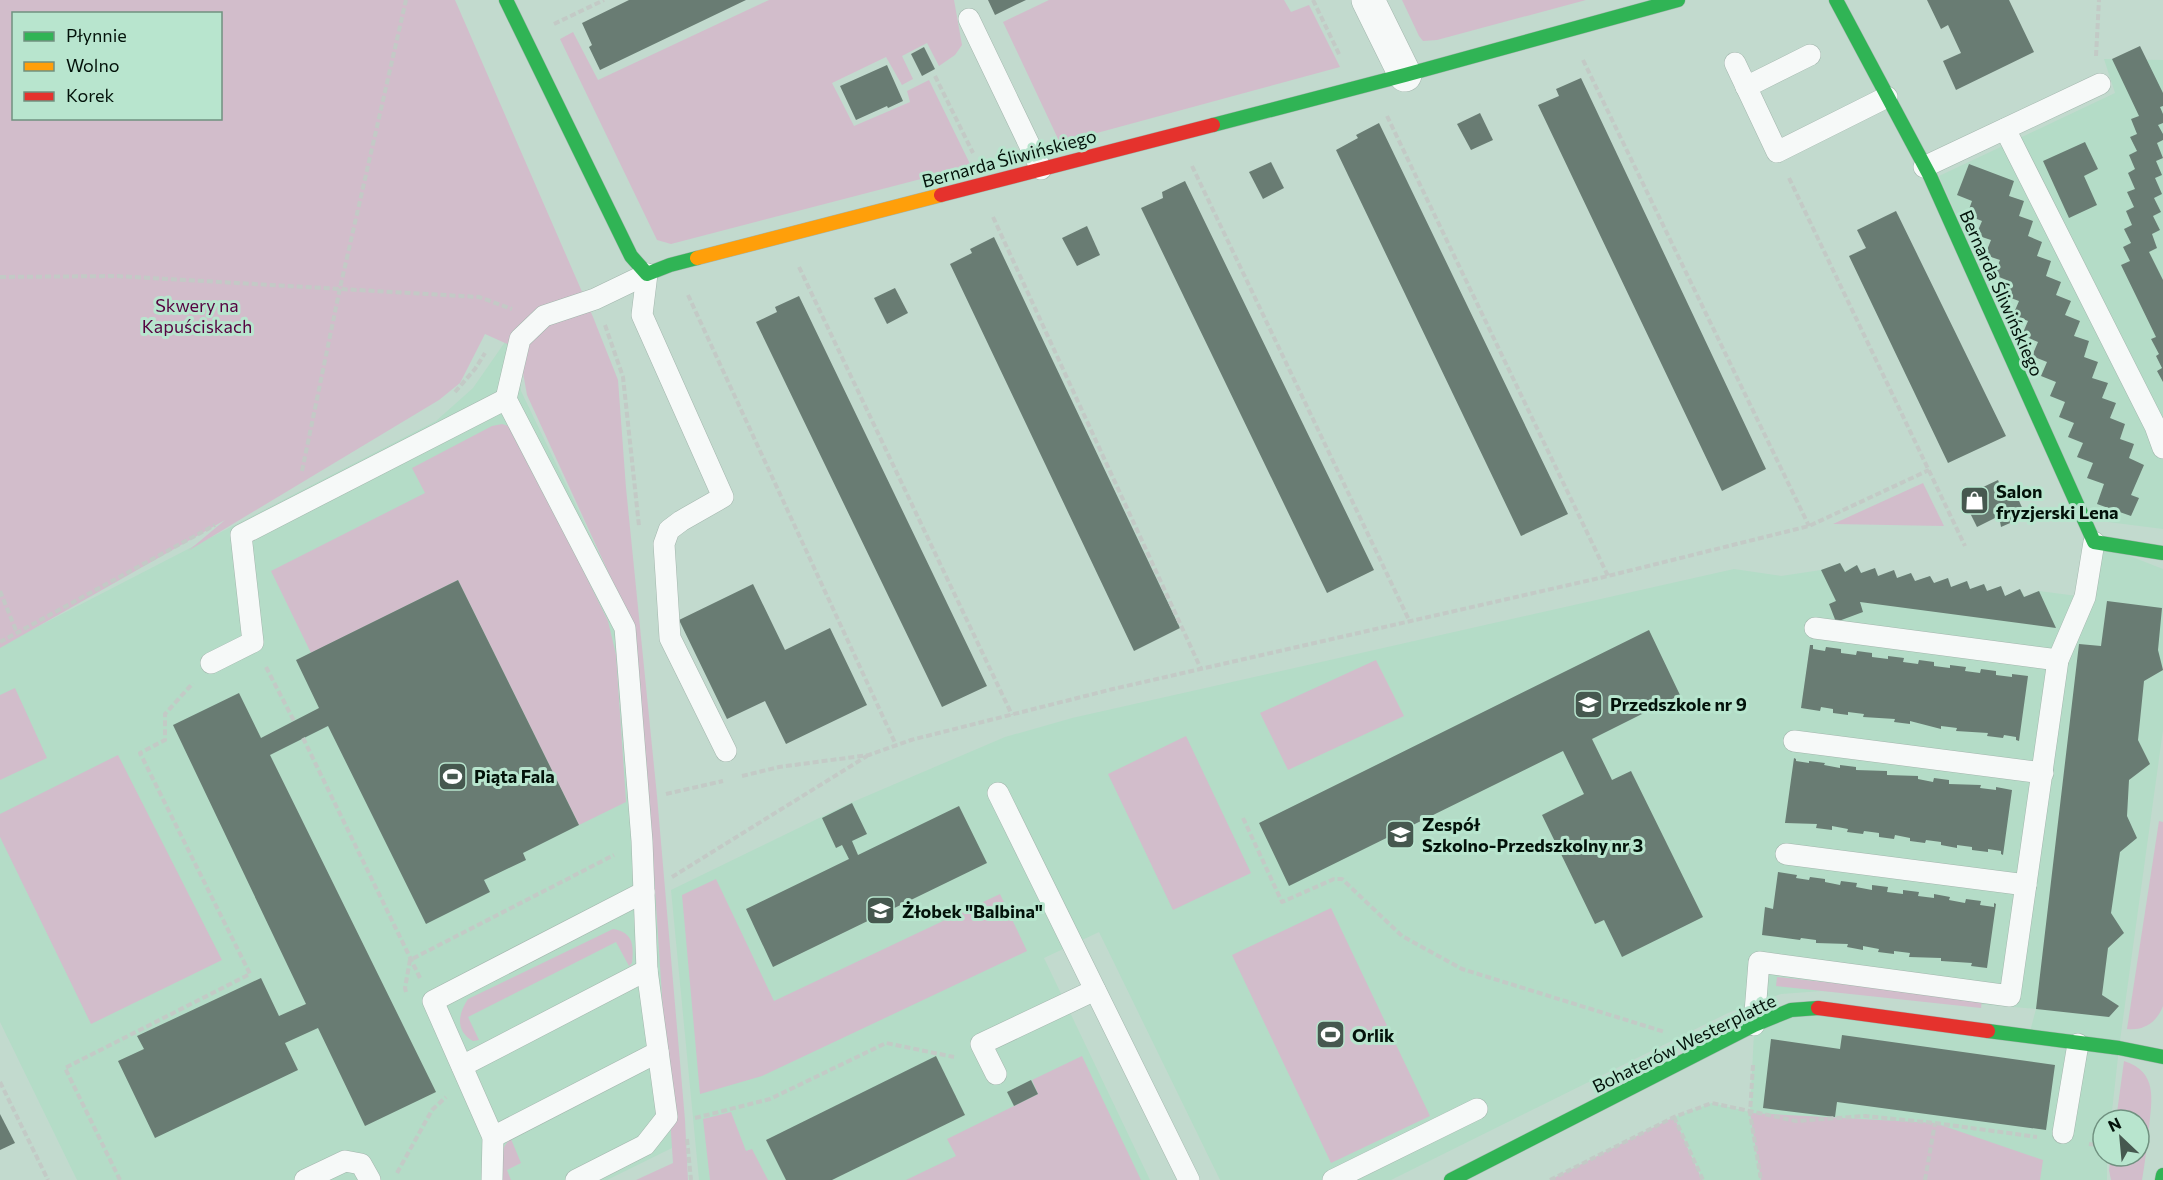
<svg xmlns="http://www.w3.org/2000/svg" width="2163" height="1180" font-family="Commissioner,sans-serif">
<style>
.built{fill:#b4dcc7}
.green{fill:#d2bdcb;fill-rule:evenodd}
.building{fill:#697c73}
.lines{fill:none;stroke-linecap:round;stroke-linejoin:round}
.lane-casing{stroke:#a3b6ad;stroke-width:22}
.street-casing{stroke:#a3b6ad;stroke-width:34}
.fast-casing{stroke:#a3b6ad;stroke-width:15}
.slow-casing{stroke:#a3b6ad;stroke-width:15}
.jam-casing{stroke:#a3b6ad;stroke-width:15}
.path{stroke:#c3cac6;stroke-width:4;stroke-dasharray:6 3;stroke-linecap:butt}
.lane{stroke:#f6f9f8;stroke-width:21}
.street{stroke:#f6f9f8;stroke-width:33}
.fast{stroke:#30b455;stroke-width:14}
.slow{stroke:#ff9f0a;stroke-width:14}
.jam{stroke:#e5322d;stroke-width:14}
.labels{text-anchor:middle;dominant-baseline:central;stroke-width:6;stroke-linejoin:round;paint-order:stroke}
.street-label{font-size:18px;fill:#03120a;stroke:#b8e5ce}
.park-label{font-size:18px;fill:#560341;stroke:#b8e5ce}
.poi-label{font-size:18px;font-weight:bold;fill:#03120a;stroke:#b8e5ce;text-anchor:start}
</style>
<rect width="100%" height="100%" fill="#c2dace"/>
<g class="built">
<path d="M2104,59L2163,60V529L2092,520L1939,176L2115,93Z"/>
<path d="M505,342L525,352L520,373L521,391L636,630L674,1147L607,1180H77L0,1022V646L436,421L473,388Z"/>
<path d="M2094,542L2163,569V730L2119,1048L2111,1120H2103V1156H2107V1180H1703L1674,1117L1712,1103L1750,1112L1754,1032L1791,1010L2029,1035L2036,1009L1822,991L1781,994L1728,1013L1391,1180H1220L1099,932L1044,958L1150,1180H699L671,890L848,804L1005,737L1072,718L1734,569L1781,576L1821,570L1840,563L1845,571L1857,565L1861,573L1875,568L1878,576L1897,578L1911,573L1915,581L1930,576L1934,583L1948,578L1951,587L1967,581L1970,589L1984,584L1987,591L2001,586L2005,596L2020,589L2025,597L2039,591L2085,597Z"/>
</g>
<g class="green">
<path d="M0,0H455L593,317L618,380L626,488L657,796L685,1120L688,1180H636L673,1163L650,814L634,628L527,395L523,373L525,352L485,334L460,383L439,400L188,551L225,520L0,648ZM14,14H220V118H14Z"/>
<path d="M769,0H954L962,45L955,55L939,66L927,43L902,56L913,79L902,85L886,57L832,83L854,126L910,102L907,91L929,80L971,166L671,244L657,240L560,39L573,32L598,80Z"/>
<path d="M1049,0H1284L1291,12L1309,5L1340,67L1060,143L1003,22Z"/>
<path d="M1402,0H1586L1437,40L1423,41L1419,36Z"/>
<path d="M502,424L512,427L608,621L616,655L626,802L579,825L458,580L311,653L271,571L425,493L412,468L492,426Z"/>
<path d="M1923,483L1944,526L1833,524Z"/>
<path d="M1376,660L1404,716L1288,770L1260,713Z"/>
<path d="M15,688L47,758L0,780V695Z"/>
<path d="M1186,736L1251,873L1173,910L1108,774Z"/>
<path d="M118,755L222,960L91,1024L0,837V814Z"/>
<path d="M2159,821L2163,822V1006C2157,1022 2144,1031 2127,1029Z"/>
<path d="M716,879L774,1001L1000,894L1027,951L762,1076L700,1094L682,895Z"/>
<path d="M1331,908L1430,1116L1331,1163L1232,955Z"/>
<path d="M613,929C633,932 634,945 632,963L629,966L616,942L468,1017L479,1040L473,1041C455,1031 458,1014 468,999Z"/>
<path d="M1777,977L1982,999L1981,1008L1776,986Z"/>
<path d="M1082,1056L1141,1180H906L956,1156L947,1139L1038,1094L1032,1080Z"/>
<path d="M2124,1061C2158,1072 2152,1099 2149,1128C2147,1145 2145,1163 2142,1180H2111L2109,1170L2111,1156H2139V1120H2116Z"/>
<path d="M731,1112L746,1151L752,1149L768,1180H710L703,1119Z"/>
<path d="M1750,1113L1935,1123L2043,1160L2040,1180H1761Z"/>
<path d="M1674,1117L1702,1180H1550Z"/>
<path d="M511,1139L521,1163L507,1170L511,1180H498C500,1167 499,1147 511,1139Z"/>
</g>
<g class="building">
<path d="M629,0H746L600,70L589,47L592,45L582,23Z"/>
<path d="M988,0H1026L995,15Z"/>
<path d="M1927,0H2009L2034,52L1956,90L1943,61L1961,53L1948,25L1941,29Z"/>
<path d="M2140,46L2163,93V106L2160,107L2163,114V123L2158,125L2163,134V140L2157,143L2163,158L2156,161L2162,175L2155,178L2162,194L2154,198L2161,212L2153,216L2160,230L2152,234L2157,248L2149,252L2163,280V382L2157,371L2162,368L2156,356L2159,354L2151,339L2156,337L2121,265L2130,261L2123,247L2131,243L2124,229L2132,225L2126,211L2134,207L2127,192L2135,189L2128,173L2135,169L2129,155L2137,151L2130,137L2137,134L2131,119L2139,116L2112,59Z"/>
<path d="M924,47L935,69L922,76L911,54Z"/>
<path d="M887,65L903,101L888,108L887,106L856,120L840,86Z"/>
<path d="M1581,78L1766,469L1722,491L1538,105L1559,96L1556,89Z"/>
<path d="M1480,113L1493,140L1471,150L1457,124Z"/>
<path d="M1379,123L1568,514L1521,536L1336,150L1358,138L1356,135Z"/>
<path d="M2085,142L2098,169L2084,176L2097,205L2069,218L2043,161Z"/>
<path d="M1271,162L1284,188L1263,199L1249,172Z"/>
<path d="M1969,164L2014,181L2009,196L2024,201L2019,216L2033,221L2028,236L2042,242L2037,256L2051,261L2046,276L2061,282L2056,295L2071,301L2065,315L2080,321L2074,336L2089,341L2084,357L2098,362L2092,378L2108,383L2102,398L2116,403L2110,418L2125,424L2120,439L2134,444L2129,458L2144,465L2131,495L2139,498L2131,516L2097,504L2104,484L2087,478L2093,463L2077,457L2083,443L2068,437L2074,423L2059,417L2065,402L2050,396L2056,382L2041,376L2047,362L2032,356L2038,342L2022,335L2028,321L2013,315L2019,301L2003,295L2009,281L1994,275L2000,260L1985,255L1991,240L1976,235L1982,221L1967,215L1972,201L1957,195Z"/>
<path d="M1185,181L1374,570L1327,593L1141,208L1163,198L1162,192Z"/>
<path d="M1896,211L2006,436L1948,463L1849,256L1866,248L1857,230Z"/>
<path d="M1087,226L1100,255L1077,266L1062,238Z"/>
<path d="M994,237L1180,628L1134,651L950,264L972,253L970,249Z"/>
<path d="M895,288L908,313L887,324L874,298Z"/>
<path d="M799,296L987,686L942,707L756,322L777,312L775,307Z"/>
<path d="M1998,480L2004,495L2014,490L2026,516L2001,527L1999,516L1977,527L1962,497Z"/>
<path d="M1840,563L1845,572L1857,565L1861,573L1875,568L1878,576L1894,570L1897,578L1911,573L1915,581L1930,576L1934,583L1948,578L1951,587L1967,581L1970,589L1984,584L1987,591L2001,586L2005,596L2020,589L2024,597L2039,591L2056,628L1860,602L1863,612L1836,622L1829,604L1836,601L1821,570Z"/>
<path d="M458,580L579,825L523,853L526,860L484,880L490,892L426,924L328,726L270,755L436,1092L365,1126L318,1028L285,1043L298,1070L155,1138L118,1061L144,1049L137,1036L261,978L279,1016L306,1004L173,725L239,693L261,738L319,708L296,660Z"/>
<path d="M753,584L785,650L830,628L867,705L786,744L765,701L727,719L679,620Z"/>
<path d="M2107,601L2162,608L2158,650L2163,670L2144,681L2138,740L2150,764L2129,780L2127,816L2137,838L2120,852L2111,913L2124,933L2108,948L2102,995L2119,1006L2109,1017L2036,1009L2079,644L2101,646Z"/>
<path d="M1649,630L1680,695L1592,739L1612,780L1631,771L1703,917L1622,957L1604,920L1595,924L1542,815L1584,794L1563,751L1289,886L1259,823Z"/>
<path d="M1810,645H1813V649L1825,651L1826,647L1841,649V653L1856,655L1857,651L1872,653V657L1888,659V656L1904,658L1903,662L1918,664L1919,660L1934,662V666L1950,668V665L1966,667L1965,671L1980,673L1981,669L1996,671V675L2012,677V674L2028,676L2019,741L2016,740V737L2004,735L2003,738L1987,736L1988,733L1956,731L1957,728L1941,726V729L1910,721V724L1894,722L1895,719L1863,717L1864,714L1848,712V715L1833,713V709L1821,707L1820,711L1801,708Z"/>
<path d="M1794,758L1796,759V761L1809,763V761L1825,763L1824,765L1840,768V765L1856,767V770L1887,771V775L1918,776V779L1933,782L1934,778L1949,780V784L1981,785L1980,788L1996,790V787L2012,790L2003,855L2001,854V851L1988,849V852L1972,850V847L1957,845V848L1941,845V842L1926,840L1925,843L1910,841V838L1895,835L1894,839L1879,837V833L1864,831L1863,834L1847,832L1848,829L1832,826V830L1816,828L1817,824L1785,823Z"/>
<path d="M852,803L867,834L852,841L858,855L959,806L987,863L773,967L746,909L849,859L842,845L836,848L822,818Z"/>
<path d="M1778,872L1797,875L1796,878L1809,880L1810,877L1825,879V882L1840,885L1841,881L1857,883L1856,887L1872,890V885L1888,887L1887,892L1903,894V890L1919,892L1918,896L1934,898V894L1950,897L1949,900L1965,903L1966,899L1981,901L1980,905L1994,907V903L1996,904L1987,968L1971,966L1972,963L1941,961V958L1909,957L1910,953L1894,951V954L1878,952L1879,949L1863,946V950L1847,947L1848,944L1816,943V940L1801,938L1800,940L1762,935L1765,907L1773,909Z"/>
<path d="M1842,1035L2055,1065L2046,1130L1837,1102L1835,1117L1763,1108L1771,1039L1840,1049Z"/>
<path d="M936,1056L965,1115L832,1180H786L766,1140Z"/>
<path d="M1031,1080L1038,1094L1014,1106L1007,1092Z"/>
<path d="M0,1114L15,1143L0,1150Z"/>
</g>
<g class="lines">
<defs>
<g id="lane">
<path d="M969,19L1041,169"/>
<path d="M1735,63L1777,152L1887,97"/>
<path d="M1746,87L1810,55"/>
<path d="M2005,129L2155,426L2163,448"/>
<path d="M1924,167L2100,84"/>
<path d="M647,274L642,315L723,497L681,521L669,530L664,544L670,638L726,751"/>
<path d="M1815,628L2058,660"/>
<path d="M211,663L253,642L241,535L506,399"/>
<path d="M1794,741L2043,773"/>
<path d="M998,793L1189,1180"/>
<path d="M1786,854L2026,885"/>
<path d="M1754,1025L1759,962L2010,996L2058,660L2085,597L2094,542"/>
<path d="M462,1066L647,970"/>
<path d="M996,1074L981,1044L1095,990"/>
<path d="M2063,1133L2078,1044"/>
<path d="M493,1137L658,1052"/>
<path d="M305,1180L345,1161L361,1164L370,1180"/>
<path d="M492,1180L493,1137L433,1001L644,892"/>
<path d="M576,1180L645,1145L667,1117L647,970L642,841L625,628L506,399L520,339L544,316L595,299L647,274"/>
<path d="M1333,1180L1477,1109"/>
</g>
<path id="street" d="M1368,0L1405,75"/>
<g id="fast">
<path d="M506,0L631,256L647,274L670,265L697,258"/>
<path d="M1836,0L1930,176L2094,542L2163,553"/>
<path d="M1213,125L1405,75L1678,0"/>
<path d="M1988,1031L2119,1048L2163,1057"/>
<path d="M1451,1180L1754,1025L1791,1010L1818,1008"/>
<path d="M2162,1180L2163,1175"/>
</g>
<path id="slow" d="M697,258L941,195"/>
<g id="jam">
<path d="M941,195L1213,125"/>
<path d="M1818,1008L1988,1031"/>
</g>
</defs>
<use href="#lane" class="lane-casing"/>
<use href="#street" class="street-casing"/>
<use href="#fast" class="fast-casing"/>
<use href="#slow" class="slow-casing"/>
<use href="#jam" class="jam-casing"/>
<g class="path">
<path d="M1313,0L1340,56"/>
<path d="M554,24L604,0"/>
<path d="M2096,56L2099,0"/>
<path d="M1583,60L1809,526"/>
<path d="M935,76L973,153"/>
<path d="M1387,116L1608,576"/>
<path d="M1192,166L1409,620"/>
<path d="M1789,178L1965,546"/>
<path d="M993,217L1201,669"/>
<path d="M799,267L1012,715"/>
<path d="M0,277L116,276L479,297L512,309"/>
<path d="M688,295L896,745"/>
<path d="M605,325L623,377L639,526"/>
<path d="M455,392L475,369L485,353"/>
<path d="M302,471L340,288L406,0"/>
<path d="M0,591L17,633"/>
<path d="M0,642L215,525"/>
<path d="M266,667L294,721"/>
<path d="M303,738L420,978"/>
<path d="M742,776L779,767L869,755L911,740L1113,689L1608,576L1809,526L1929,470"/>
<path d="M666,794L723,781"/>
<path d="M1243,818L1282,902L1334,879H1342L1402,936L1462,969L1665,1032"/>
<path d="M672,877L867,756"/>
<path d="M406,992L405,988L410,960L614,855"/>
<path d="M1753,1065L1750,1113L1761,1180"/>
<path d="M0,1082L48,1180"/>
<path d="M1674,1117L1703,1180"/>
<path d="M695,1118L770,1099L886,1043L954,1057"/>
<path d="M687,1139L691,1180"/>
<path d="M2089,1144L2103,1146"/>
<path d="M397,1173L432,1110L446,1097"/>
<path d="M120,1180L65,1068L250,974L140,753L165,740V714L193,683"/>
<path d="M1550,1180L1674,1117L1712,1103L1796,1121L1865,1116L1935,1123L2037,1137"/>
<path d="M1925,1180L1935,1123"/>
</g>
<use href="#lane" class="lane"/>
<use href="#street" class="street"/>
<use href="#fast" class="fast"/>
<use href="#slow" class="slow"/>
<use href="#jam" class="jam"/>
</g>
<defs>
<symbol id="shop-square" viewBox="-11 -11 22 22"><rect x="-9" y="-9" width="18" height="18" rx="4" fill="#46584f" stroke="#b8e5ce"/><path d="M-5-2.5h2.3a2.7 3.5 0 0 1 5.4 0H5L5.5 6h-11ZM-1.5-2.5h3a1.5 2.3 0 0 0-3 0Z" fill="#fff"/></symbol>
<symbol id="school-square" viewBox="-11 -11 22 22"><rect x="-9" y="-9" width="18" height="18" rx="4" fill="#46584f" stroke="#b8e5ce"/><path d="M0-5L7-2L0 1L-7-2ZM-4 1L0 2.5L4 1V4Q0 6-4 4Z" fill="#fff"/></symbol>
<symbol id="stadium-square" viewBox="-11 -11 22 22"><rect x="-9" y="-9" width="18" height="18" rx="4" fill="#46584f" stroke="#b8e5ce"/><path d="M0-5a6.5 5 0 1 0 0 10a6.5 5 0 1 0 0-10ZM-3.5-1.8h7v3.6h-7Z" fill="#fff"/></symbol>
</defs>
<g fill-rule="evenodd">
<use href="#shop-square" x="1958" y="484" width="33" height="33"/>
<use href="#school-square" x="1572" y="688" width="33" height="33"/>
<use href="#stadium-square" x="436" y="760" width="33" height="33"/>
<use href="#school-square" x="1384" y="818" width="33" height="33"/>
<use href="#school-square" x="864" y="894" width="33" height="33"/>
<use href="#stadium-square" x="1314" y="1018" width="33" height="33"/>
</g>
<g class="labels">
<g class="street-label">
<text transform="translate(1009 158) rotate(-15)">Bernarda Śliwińskiego</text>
<text transform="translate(2002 293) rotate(66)">Bernarda Śliwińskiego</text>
<text transform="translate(1684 1043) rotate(-26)">Bohaterów Westerplatte</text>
</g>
<g class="park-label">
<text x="197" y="305">Skwery na<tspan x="197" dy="21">Kapuściskach</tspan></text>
</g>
<g class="poi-label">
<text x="1996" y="491">Salon<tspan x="1996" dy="21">fryzjerski Lena</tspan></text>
<text x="1610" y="704">Przedszkole nr 9</text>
<text x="474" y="776">Piąta Fala</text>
<text x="1422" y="824">Zespół<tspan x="1422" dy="21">Szkolno-Przedszkolny nr 3</tspan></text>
<text x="902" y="911">Żłobek "Balbina"</text>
<text x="1352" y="1035">Orlik</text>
</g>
</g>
<rect x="12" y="12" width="210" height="108" fill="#b8e5ce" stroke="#709180" stroke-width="1.5"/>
<rect x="24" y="32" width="30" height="9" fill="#30b455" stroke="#709180" stroke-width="1.5"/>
<text x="66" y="42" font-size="18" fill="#03120a">Płynnie</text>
<rect x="24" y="62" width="30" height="9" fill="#ff9f0a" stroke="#709180" stroke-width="1.5"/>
<text x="66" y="72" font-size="18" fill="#03120a">Wolno</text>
<rect x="24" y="92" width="30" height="9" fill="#e5322d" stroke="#709180" stroke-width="1.5"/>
<text x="66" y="102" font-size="18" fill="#03120a">Korek</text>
<g transform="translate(2121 1138) rotate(334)"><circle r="28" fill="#b8e5ce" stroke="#709180" stroke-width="1.5"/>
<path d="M0-4.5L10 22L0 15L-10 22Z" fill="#46584f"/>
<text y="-9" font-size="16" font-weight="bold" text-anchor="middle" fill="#03120a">N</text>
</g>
</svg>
